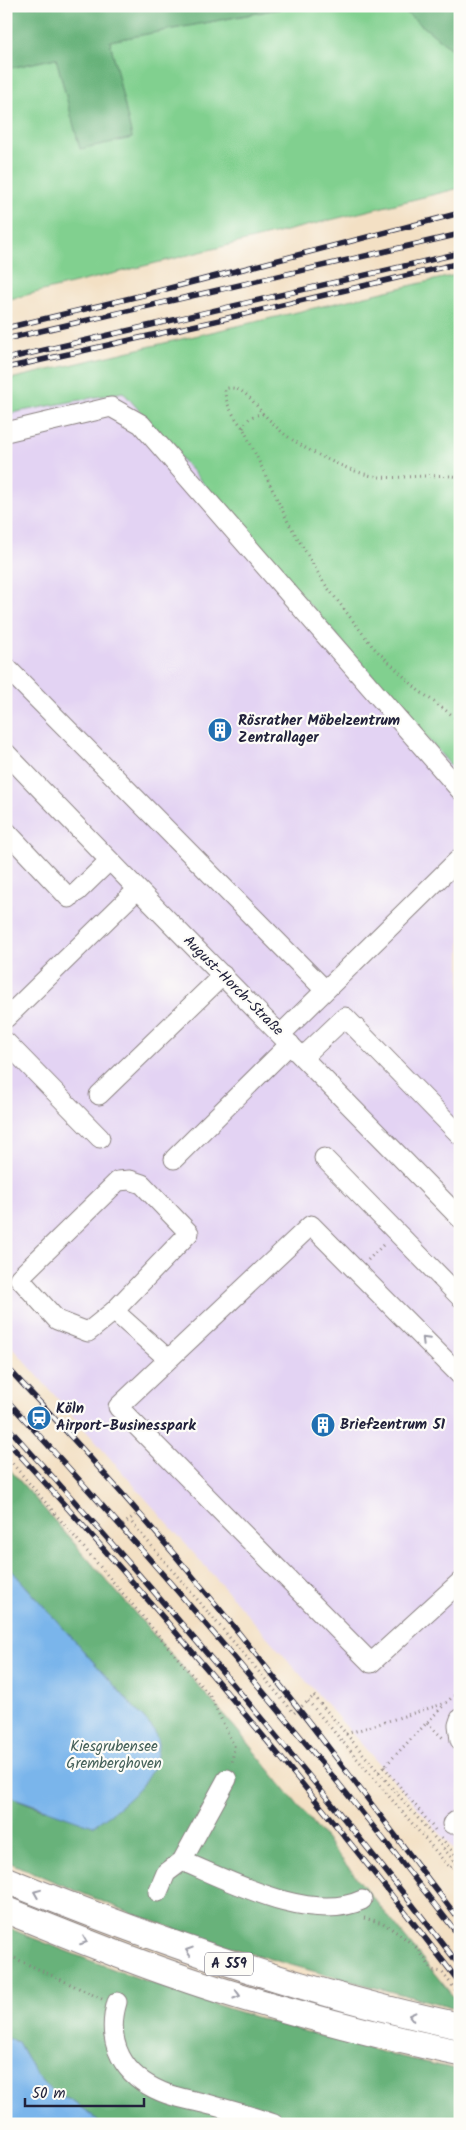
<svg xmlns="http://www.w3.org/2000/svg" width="466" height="2130" font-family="Kalam,sans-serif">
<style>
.built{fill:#e3d3f3}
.green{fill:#81d08f;stroke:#527965}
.forest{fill:#68b27a;stroke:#456a5a}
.water{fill:#7ab5eb;stroke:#4e6c93}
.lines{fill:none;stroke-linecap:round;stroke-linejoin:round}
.minor-casing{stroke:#8a8180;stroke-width:21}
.highway-casing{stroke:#8a8180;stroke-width:28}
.path{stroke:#8a8180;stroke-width:3;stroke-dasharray:1 4;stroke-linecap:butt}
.minor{stroke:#fff;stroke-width:19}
.highway{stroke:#fff;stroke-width:26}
.rail-casing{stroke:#22223b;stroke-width:5.5}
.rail{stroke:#fdfcf7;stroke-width:4;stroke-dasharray:11;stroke-linecap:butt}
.path-bridge{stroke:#8a8180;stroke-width:3;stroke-dasharray:1 4;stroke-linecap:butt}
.oneway{stroke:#9c9ca7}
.labels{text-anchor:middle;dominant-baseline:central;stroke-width:4.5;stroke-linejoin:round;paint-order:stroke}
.shield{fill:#fdfcf7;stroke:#646373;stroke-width:1}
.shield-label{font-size:14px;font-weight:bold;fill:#22223b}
.poi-label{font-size:15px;font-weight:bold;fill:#22223b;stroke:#fdfcf7;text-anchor:start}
.street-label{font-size:15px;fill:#22223b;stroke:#fdfcf7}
.park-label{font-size:15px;fill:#435f58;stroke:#fdfcf7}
</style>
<rect width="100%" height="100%" fill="#fdfcf7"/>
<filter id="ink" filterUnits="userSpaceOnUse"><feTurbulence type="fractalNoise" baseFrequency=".02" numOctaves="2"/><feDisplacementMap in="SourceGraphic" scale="10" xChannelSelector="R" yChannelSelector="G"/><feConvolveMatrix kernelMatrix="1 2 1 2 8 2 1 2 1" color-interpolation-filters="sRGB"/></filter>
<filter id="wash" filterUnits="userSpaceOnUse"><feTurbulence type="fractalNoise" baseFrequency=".0096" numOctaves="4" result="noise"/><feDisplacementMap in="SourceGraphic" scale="20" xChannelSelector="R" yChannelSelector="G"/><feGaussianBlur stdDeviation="1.12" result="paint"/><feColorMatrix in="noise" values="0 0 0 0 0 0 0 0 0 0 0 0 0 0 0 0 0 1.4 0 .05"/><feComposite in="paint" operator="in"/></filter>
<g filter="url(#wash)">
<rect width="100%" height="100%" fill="#f3e0c4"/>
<path class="built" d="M123,392L460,776V1856L6,1340V414Z"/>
<g class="green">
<path d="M294,6H398L460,56V188L6,300V69L56,58L80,148L132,138L110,41Z"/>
<path d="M460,274V776L123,392L6,414V380Z"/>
</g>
<g class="forest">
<path d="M6,6H294L110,41L132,138L80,149L56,58L6,69Z"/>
<path d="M398,6H460V56Z"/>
<path d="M6,1465L237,1730L460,2005V2009C364,1985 268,1961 175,1929C118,1909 62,1885 6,1861V1795L42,1809H117L142,1785L158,1744L154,1730L6,1564Z"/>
<path d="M6,1927C153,1988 304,2037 460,2070V2124H100L90,2113L70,2100L54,2094L35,2073L18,2042L6,2038Z"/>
</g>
<g class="water">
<path d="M6,1564L154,1730C155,1735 158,1740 158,1745C158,1781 119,1808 93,1826L6,1795Z"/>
<path d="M6,2038L18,2042L35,2073L54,2094L70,2100L90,2113L100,2124H6Z"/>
</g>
</g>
<g filter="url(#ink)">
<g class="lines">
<defs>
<g id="minor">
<path d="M6,432L111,407L141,424L460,790"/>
<path d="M6,667L325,990"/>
<path d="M6,753C156,910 309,1063 460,1218"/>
<path d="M6,831L69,898"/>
<path d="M77,892L109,861"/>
<path d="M6,1018L137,890"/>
<path d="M281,1034L460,858"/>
<path d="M6,1042L100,1138"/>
<path d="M303,1057L345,1017L460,1135"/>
<path d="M99,1095L223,975"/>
<path d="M324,1158L460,1297"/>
<path d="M174,1159L290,1044"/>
<path d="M130,1180L142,1184L189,1233L114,1311L88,1332L57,1320L19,1278L118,1181Z"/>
<path d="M114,1311L168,1359"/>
<path d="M460,1375L311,1225L118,1407L371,1663L460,1582"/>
<path d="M460,1719L458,1725L460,1740"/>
<path d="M452,1824L460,1818"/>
<path d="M182,1861C230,1881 311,1924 362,1900"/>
<path d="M158,1892L166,1873L182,1861L227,1779"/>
<path d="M117,2002C105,2043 123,2076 162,2092C176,2098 192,2100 207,2104C229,2110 252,2116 274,2124"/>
</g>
<g id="highway">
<path d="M6,1880C154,1940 304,1993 460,2026"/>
<path d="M6,1910C80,1940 154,1970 229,1993C305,2016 382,2037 460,2053"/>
</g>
</defs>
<use href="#minor" class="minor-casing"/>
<use href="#highway" class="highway-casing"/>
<g class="path">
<path d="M263,414C255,403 240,383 225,389C224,403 235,418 243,428L288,522L324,583L373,647L418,690L460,721"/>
<path d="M243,428C248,418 252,415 263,414C270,420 276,427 283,433C303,449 354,475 380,477C406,479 433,473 460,477"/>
<path d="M368,1260L385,1243"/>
<path d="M6,1456L210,1696L234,1746L232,1764"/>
<path d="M123,1525L135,1515"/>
<path d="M458,1659L460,1661"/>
<path d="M314,1696L456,1863L450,1868L308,1701Z"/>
<path d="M427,1723L443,1738"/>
<path d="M346,1734L446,1703L460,1690"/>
<path d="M384,1767L436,1831"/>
<path d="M379,1772L445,1704"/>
<path d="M441,1838L460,1860"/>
<path d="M364,1918L383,1923L402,1936L418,1949L432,1970L442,1972L460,1996"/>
<path d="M6,1954L102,1999"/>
</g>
<use href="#minor" class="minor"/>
<use href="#highway" class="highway"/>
<defs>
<g id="rail">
<path d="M6,328L139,296L460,213"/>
<path d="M6,339L460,234"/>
<path d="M6,359L460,253"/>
<path d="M6,368L215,321L460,263"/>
<path d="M6,1366C96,1462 184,1562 265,1666C332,1750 395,1836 460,1921"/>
<path d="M6,1399C165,1572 317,1751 460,1937"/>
<path d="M6,1425C164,1599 317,1780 460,1966"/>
<path d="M6,1440C165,1614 316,1796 460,1983"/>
</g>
</defs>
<use href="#rail" class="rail-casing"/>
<use href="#rail" class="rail"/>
<path class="path-bridge" d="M132,1523L294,1713L308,1701"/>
</g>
<defs><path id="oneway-chevron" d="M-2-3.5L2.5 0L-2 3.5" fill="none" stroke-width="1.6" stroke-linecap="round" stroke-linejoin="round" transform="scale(1.25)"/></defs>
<g class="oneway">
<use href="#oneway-chevron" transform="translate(425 1340) rotate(-135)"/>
<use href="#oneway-chevron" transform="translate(37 1893) rotate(-158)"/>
<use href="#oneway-chevron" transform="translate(84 1941) rotate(21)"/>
<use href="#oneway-chevron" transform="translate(189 1951) rotate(-162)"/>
<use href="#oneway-chevron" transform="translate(237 1995) rotate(16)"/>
<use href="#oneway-chevron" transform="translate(412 2016) rotate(-166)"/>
</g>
</g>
<defs>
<symbol id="building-disc" viewBox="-11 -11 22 22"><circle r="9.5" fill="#1f6fb2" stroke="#fdfcf7"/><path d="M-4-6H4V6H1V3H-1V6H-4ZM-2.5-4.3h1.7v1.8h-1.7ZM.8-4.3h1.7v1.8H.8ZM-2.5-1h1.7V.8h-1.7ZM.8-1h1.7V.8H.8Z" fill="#fff"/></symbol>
<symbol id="station-disc" viewBox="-11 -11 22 22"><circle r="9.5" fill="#1f6fb2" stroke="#fdfcf7"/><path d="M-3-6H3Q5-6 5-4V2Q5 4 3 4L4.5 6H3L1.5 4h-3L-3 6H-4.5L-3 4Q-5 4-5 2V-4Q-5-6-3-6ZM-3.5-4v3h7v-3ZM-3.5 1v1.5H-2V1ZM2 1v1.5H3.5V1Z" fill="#fff"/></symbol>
</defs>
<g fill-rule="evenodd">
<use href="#building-disc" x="206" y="716" width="28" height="28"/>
<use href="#station-disc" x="25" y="1404" width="28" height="28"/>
<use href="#building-disc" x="309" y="1411" width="28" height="28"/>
</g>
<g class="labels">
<rect class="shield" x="205" y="1952.5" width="48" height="23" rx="4"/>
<g class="shield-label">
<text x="229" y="1964">A 559</text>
</g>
<g class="poi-label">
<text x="238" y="721">Rösrather Möbelzentrum<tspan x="238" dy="17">Zentrallager</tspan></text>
<text x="56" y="1409">Köln<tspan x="56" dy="17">Airport-Businesspark</tspan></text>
<text x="340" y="1425">Briefzentrum 51</text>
</g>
<g class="street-label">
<text transform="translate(233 986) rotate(45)">August-Horch-Straße</text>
</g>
<g class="park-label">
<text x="114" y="1747">Kiesgrubensee<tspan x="114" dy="17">Gremberghoven</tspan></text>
</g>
</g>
<rect width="466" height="2130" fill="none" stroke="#fdfcf7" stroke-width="25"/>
<path d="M25 2098v8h119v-8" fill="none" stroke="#22223b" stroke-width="2.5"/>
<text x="32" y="2098" font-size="15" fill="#22223b" stroke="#fdfcf7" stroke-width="4" paint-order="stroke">50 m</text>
</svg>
